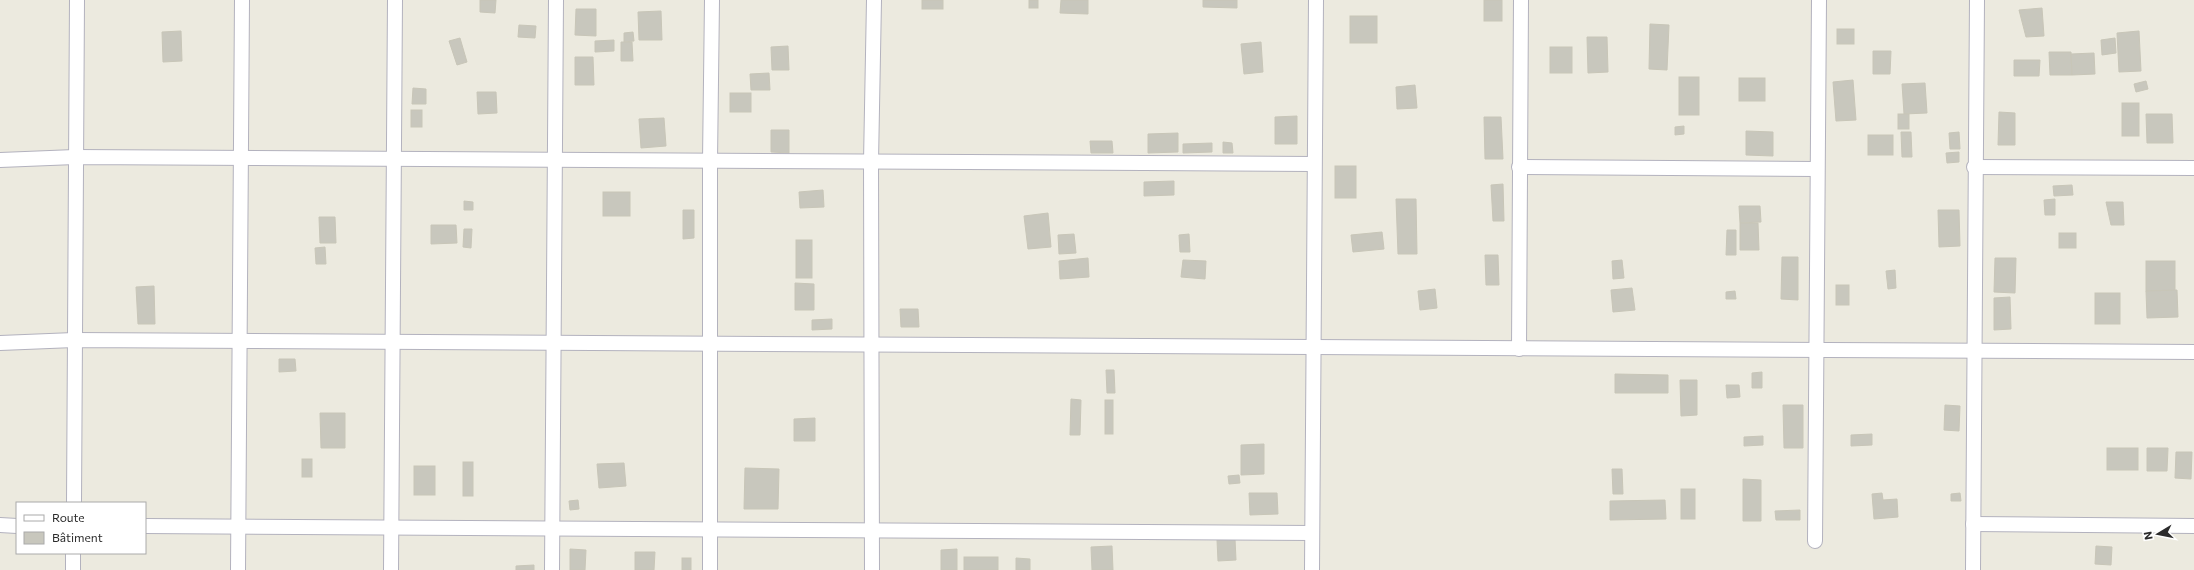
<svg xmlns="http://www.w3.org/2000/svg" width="2194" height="570" font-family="Commissioner,sans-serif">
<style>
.building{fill:#c8c7bd;stroke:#c8c6b8}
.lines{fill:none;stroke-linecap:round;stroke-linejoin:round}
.street-casing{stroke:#b3b2be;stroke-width:16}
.street{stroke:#fff;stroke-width:14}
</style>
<rect width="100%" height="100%" fill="#eceadf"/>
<g class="building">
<path d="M480,0H496L495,13L480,12Z"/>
<rect x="922" y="0" width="21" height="9"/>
<rect x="1029" y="0" width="9" height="8"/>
<path d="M1061,0H1088V14L1060,13Z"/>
<path d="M1203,0H1237V8L1203,7Z"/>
<rect x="1484" y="0" width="18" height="21"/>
<path d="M2042,8L2044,36L2026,37L2019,10Z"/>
<path d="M576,9H596V36L575,35Z"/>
<path d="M661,11L662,40H639L638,12Z"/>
<rect x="1350" y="16" width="27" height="27"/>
<path d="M1650,24L1669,25L1667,70L1649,69Z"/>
<path d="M519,25L536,26L535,38L518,37Z"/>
<rect x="1837" y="29" width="17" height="15"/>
<path d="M181,31L182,61L163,62L162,32Z"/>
<path d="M2139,31L2141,71L2119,72L2117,33Z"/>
<path d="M633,32L634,41L624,42V33Z"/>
<path d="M1587,37H1607L1608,72L1588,73Z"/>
<path d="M460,38L467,62L457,65L449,41Z"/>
<path d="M2115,38L2116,53L2102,55L2101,40Z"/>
<path d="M614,40V51L595,52V41Z"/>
<path d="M621,42H632L633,61H621Z"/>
<path d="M1261,42L1263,72L1244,74L1241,44Z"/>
<path d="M788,46L789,70H772L771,47Z"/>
<rect x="1550" y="47" width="22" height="26"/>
<path d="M1873,51H1891L1890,74H1873Z"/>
<path d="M2049,52H2071L2072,75H2050Z"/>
<path d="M2094,53L2095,74L2072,75L2071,54Z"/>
<path d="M575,57H593L594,85H575Z"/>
<path d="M2014,60H2040L2039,76H2014Z"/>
<path d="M769,73L770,90H751L750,74Z"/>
<rect x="1679" y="77" width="20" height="38"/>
<rect x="1739" y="78" width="26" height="23"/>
<path d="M1853,80L1856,120L1836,121L1833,82Z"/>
<path d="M2146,81L2148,89L2136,92L2134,84Z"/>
<path d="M1925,83L1927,113L1904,114L1902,84Z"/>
<path d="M1415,85L1417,108L1397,109L1396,87Z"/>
<path d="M413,88L426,89V104H412Z"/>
<path d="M477,92H496L497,113L478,114Z"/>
<rect x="730" y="93" width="21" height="19"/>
<rect x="2122" y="103" width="17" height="33"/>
<rect x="411" y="110" width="11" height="17"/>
<path d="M1999,112L2015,113V145H1998Z"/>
<rect x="1898" y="114" width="11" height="15"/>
<path d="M2146,114H2172L2173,143H2147Z"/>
<path d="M1297,116V144H1275V117Z"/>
<path d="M1484,117H1501L1503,159H1485Z"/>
<path d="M664,118L666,146L641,148L639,119Z"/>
<path d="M1684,126V134L1675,135V127Z"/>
<path d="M771,130H789V153L771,152Z"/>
<path d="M1746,131L1773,132V156L1746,155Z"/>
<path d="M1901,132H1911L1912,157H1902Z"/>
<path d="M1959,132L1960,149H1950L1949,133Z"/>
<path d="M1178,133V152L1148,153V134Z"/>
<rect x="1868" y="135" width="25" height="20"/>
<path d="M1090,141H1112L1113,153H1091Z"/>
<path d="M1223,142L1232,143L1233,153H1223Z"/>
<path d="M1212,143V152L1183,153V144Z"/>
<path d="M1959,152V162L1947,163L1946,153Z"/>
<rect x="1335" y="166" width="21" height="32"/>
<path d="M1174,181V195L1144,196V182Z"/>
<path d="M1503,184L1504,221H1493L1491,185Z"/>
<path d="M2072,185L2073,195L2054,196L2053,186Z"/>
<path d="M823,190L824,207L800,208L799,192Z"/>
<rect x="603" y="192" width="27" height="24"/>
<path d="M1396,199H1416L1417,254H1398Z"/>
<path d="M2055,199V215H2045L2044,200Z"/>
<path d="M464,201L473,202V210H464Z"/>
<path d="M2106,202H2123L2124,225H2111Z"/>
<path d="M1739,206H1760L1761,222L1740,223Z"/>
<path d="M683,210H694V238L683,239Z"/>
<path d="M1938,210H1959L1960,246L1939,247Z"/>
<path d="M1048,213L1051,247L1028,249L1024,216Z"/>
<path d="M319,217H335L336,243H320Z"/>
<path d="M1740,223H1758L1759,250H1740Z"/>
<path d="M431,225H456L457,243L431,244Z"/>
<path d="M464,229H472L471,248L463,247Z"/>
<path d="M1727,230H1736V255H1726Z"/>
<path d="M1382,232L1384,249L1353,252L1351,235Z"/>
<rect x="2059" y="233" width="17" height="15"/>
<path d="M1074,234L1076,253L1059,254L1058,235Z"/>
<path d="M1189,234L1190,252H1180L1179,235Z"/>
<rect x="796" y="240" width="16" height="38"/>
<path d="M325,247L326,264H316L315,248Z"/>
<path d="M1485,255H1498L1499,285H1486Z"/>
<path d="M1782,257H1798V300L1781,299Z"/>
<path d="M1088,258L1089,277L1060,279L1059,261Z"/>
<path d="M1995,258H2016L2015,293L1994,292Z"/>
<path d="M1183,260L1206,261L1205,279L1181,277Z"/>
<path d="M1622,260L1624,278L1613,279L1612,261Z"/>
<rect x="2146" y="261" width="29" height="30"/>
<path d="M1895,270L1896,288L1888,289L1886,271Z"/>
<path d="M795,283L814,284V310H795Z"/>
<rect x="1836" y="285" width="13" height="20"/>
<path d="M154,286L155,324H138L136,287Z"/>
<path d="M1632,288L1635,310L1613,312L1611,290Z"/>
<path d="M1435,289L1437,308L1420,310L1418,291Z"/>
<path d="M2177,290L2178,317L2147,318L2146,291Z"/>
<path d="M1735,291L1736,299H1726V292Z"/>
<rect x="2095" y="293" width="25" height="31"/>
<path d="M2010,297L2011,329L1994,330V298Z"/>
<path d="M900,309H918L919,327H901Z"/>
<path d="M832,319V329L812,330V320Z"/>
<path d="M279,359H295L296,371L279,372Z"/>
<path d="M1106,370H1114L1115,393H1107Z"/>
<path d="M1762,372V388H1752V373Z"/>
<path d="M1615,374L1668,375V393H1615Z"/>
<path d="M1680,380H1697V415L1681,416Z"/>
<path d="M1726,385H1739L1740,397L1727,398Z"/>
<path d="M1071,399L1081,400L1080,435H1070Z"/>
<rect x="1105" y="400" width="8" height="34"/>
<path d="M1783,405H1803V448H1784Z"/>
<path d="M1945,405L1960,406L1959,431L1944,430Z"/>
<path d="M320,413H345V448H321Z"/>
<path d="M815,418V441H794V419Z"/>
<path d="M1872,434V445L1851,446V435Z"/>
<path d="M1763,436V445L1744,446V437Z"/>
<path d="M1264,444V474L1241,475V445Z"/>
<rect x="2107" y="448" width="31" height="22"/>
<path d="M2147,448H2168L2167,471H2147Z"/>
<path d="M2176,452H2192L2191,479L2175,478Z"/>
<rect x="302" y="459" width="10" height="18"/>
<rect x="463" y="462" width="10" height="34"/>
<path d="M624,463L626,486L599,488L597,464Z"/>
<rect x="414" y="466" width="21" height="29"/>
<path d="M745,468L779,469L778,509H744Z"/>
<path d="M1612,469H1622L1623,494H1613Z"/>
<path d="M1239,475L1240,483L1229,484L1228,476Z"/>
<path d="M1743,479L1761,480V521H1743Z"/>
<rect x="1681" y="489" width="14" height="30"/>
<path d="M1249,493H1277L1278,514L1250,515Z"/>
<path d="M1882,493L1883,500L1897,499L1898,517L1874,519L1872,494Z"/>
<path d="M1960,493L1961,501H1951V494Z"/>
<path d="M578,500L579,509L570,510L569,501Z"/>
<path d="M1665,500L1666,519L1610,520V501Z"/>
<path d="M1800,510V520H1776L1775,511Z"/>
<path d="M1235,539L1236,560L1218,561L1217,540Z"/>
<path d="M1112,546L1113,570H1092L1091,547Z"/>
<path d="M2096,546L2112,547L2111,565L2095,564Z"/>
<path d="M570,549L586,550L585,570H570Z"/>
<path d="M957,549V570H941V550Z"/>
<path d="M635,552H655L654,570H635Z"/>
<rect x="964" y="557" width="34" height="13"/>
<rect x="682" y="558" width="9" height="12"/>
<path d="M1016,558L1030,559V570H1016Z"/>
<path d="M534,565V570H516V566Z"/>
</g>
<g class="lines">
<defs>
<g id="street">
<path d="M0,160L75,157L1313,164"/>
<path d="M1519,167L1816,169"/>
<path d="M1974,167L2194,168"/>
<path d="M0,343L74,340L2194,352"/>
<path d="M1519,349L1521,0"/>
<path d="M74,503L77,0"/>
<path d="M1973,524L2194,526"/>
<path d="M0,525L17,526"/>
<path d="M145,526L1312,533"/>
<path d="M1815,541L1819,0"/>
<path d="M73,570V553"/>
<path d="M238,570L242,0"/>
<path d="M391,570L395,0"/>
<path d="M552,570L556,0"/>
<path d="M710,570V161L712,0"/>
<path d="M872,570L871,162L874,0"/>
<path d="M1312,570L1316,0"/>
<path d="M1973,570L1977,0"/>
</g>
</defs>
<use href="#street" class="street-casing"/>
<use href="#street" class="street"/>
</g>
<rect x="16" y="502" width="130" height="52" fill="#ffffff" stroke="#aaaaaa"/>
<rect x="24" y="515" width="20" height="6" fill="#ffffff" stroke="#aaaaaa"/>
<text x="52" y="522" font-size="12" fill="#2b2b2b">Route</text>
<rect x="24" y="532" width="20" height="12" fill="#c8c7bd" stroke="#aaaaaa"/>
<text x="52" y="542" font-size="12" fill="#2b2b2b">Bâtiment</text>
<g transform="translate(2158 534) rotate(260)" stroke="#ffffff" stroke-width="3" paint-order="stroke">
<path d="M0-3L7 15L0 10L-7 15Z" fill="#2b2b2b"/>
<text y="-6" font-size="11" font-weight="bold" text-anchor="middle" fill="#2b2b2b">N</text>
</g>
</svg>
